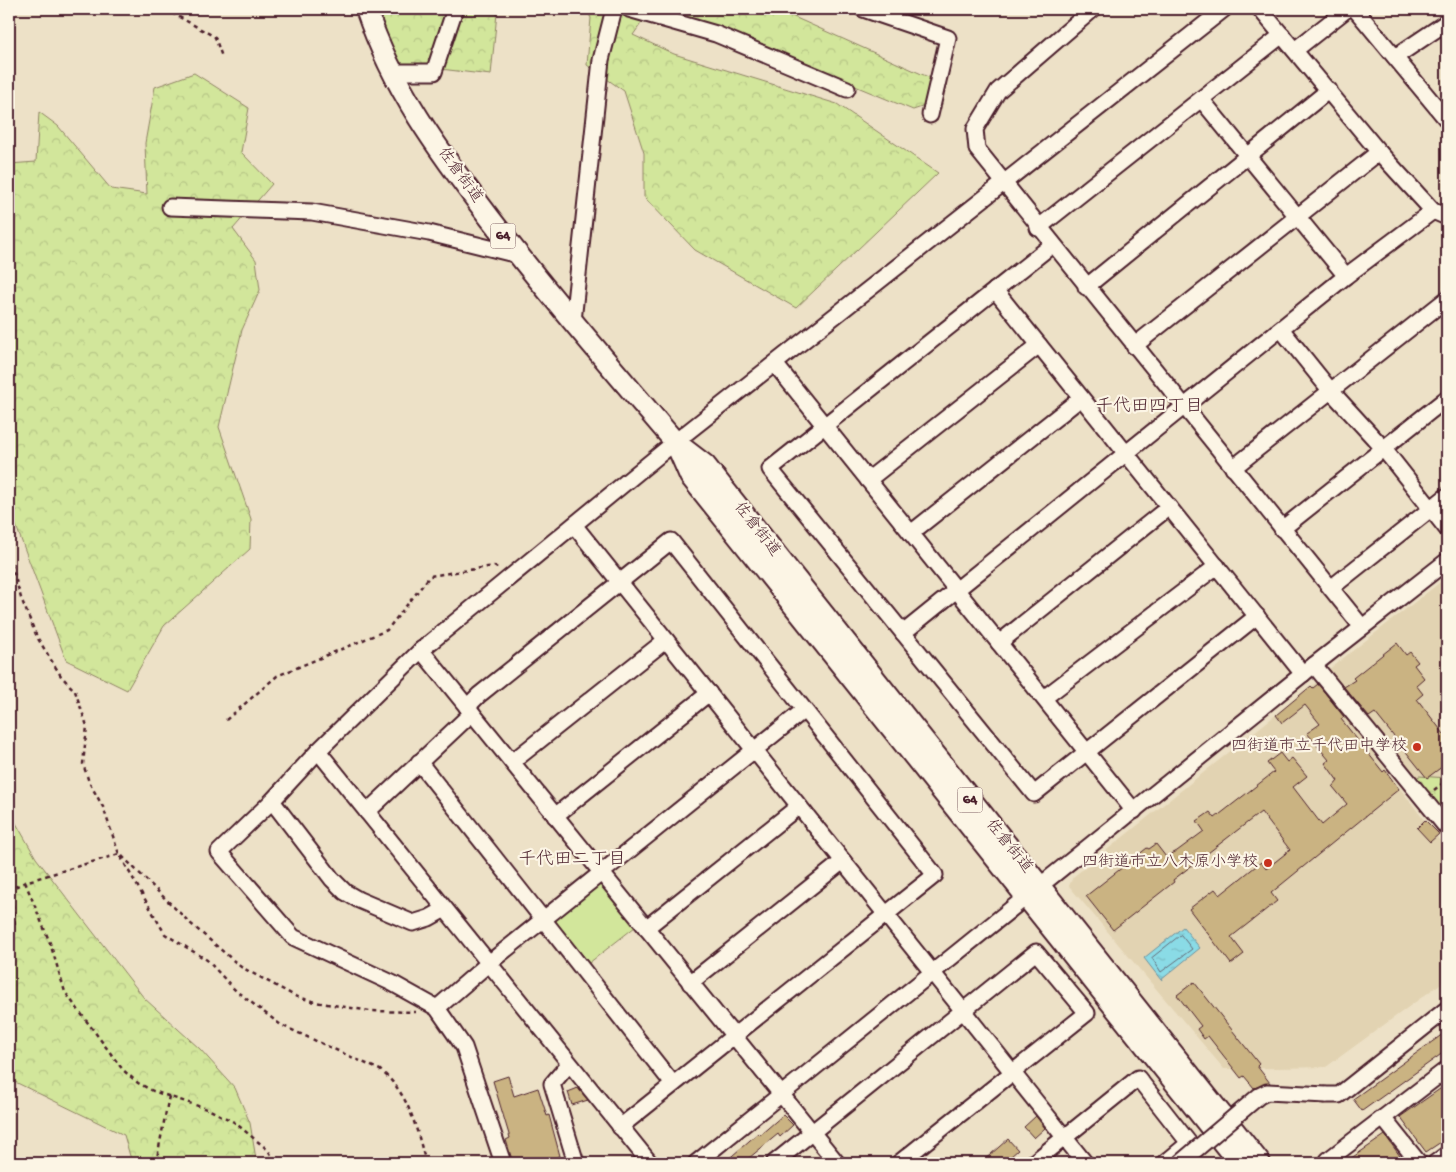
<svg xmlns="http://www.w3.org/2000/svg" width="1456" height="1172" font-family="'Gochi Hand','Klee One',sans-serif">
<style>
.built{fill:#e2d3b2}
.green{fill:#d2e69b;stroke:#8e8263}
.forest{fill:url(#forest-crowns);stroke:#8e8263}
.water{fill:url(#water-ripples);stroke:#70909b}
.lines{fill:none;stroke-linecap:round;stroke-linejoin:round}
.shore{stroke:#646a76;stroke-width:1}
.building{fill:#cab382;stroke:#4a1f2b}
.minor-casing{stroke:#4a1f2b;stroke-width:19}
.major-casing{stroke:#4a1f2b;stroke-width:24}
.path{stroke:#4a1f2b;stroke-width:2.5;stroke-dasharray:4 4;stroke-linecap:butt}
.minor{stroke:#fcf5e5;stroke-width:15}
.major{stroke:#fcf5e5;stroke-width:20}
.minor-bridge-casing{stroke:#4a1f2b;stroke-width:19;stroke-linecap:butt}
.minor-bridge{stroke:#fcf5e5;stroke-width:15}
.poi-dot{fill:#c8321e;stroke:#fcf5e5;stroke-width:2}
.labels{text-anchor:middle;dominant-baseline:central;stroke-width:4.5;stroke-linejoin:round;paint-order:stroke}
.shield{fill:#fcf5e5;stroke:#7f5f63;stroke-width:1}
.shield-label{font-size:15px;font-weight:bold;fill:#4a1f2b}
.street-label{font-size:16px;fill:#4a1f2b;stroke:#fcf5e5}
.poi-label{font-size:16px;fill:#4a1f2b;stroke:#fcf5e5;text-anchor:end}
.neighbourhood-label{font-size:18px;fill:#4a1f2b;stroke:#fcf5e5}
</style>
<defs>
<pattern id="forest-crowns" width="20" height="18" patternUnits="userSpaceOnUse" patternTransform="scale(1.25)"><rect width="20" height="18" fill="#d2e69b"/><path d="M2 6a3 3 0 1 1 6 0M12 15a3 3 0 1 1 6 0" fill="none" stroke="#b6c586"/></pattern>
<pattern id="water-ripples" width="26" height="14" patternUnits="userSpaceOnUse" patternTransform="scale(1.25)"><rect width="26" height="14" fill="#8adbe6"/><path d="M2 4q2-2 4 0t4 0M15 11q2-2 4 0t4 0" fill="none" stroke="#79bcc5"/></pattern>
</defs>
<rect width="100%" height="100%" fill="#ede1c7"/>
<filter id="ink" filterUnits="userSpaceOnUse"><feTurbulence type="fractalNoise" baseFrequency=".02" numOctaves="2"/><feDisplacementMap in="SourceGraphic" scale="10" xChannelSelector="R" yChannelSelector="G"/><feConvolveMatrix kernelMatrix="1 2 1 2 8 2 1 2 1" color-interpolation-filters="sRGB"/></filter>
<g filter="url(#ink)">
<g class="built">
<path d="M1447,577V817L1327,677L1328,670Z"/>
<path d="M1318,681L1447,850V979L1326,1067L1224,1069L1069,886L1073,877Z"/>
</g>
<path class="green" d="M599,883L635,927L589,963L553,918Z"/>
<g class="forest">
<path d="M378,9H478L497,13L491,75L398,64Z"/>
<path d="M586,9H776L935,80L928,105L913,110L785,57L650,11L633,35L674,54L837,104L938,173L796,308L695,250L644,197V153L624,91L587,65L591,18Z"/>
<path d="M194,73L249,108L241,152L272,184L233,229L256,260L260,290L242,330L219,427L251,519L250,549L164,626L127,690L66,660L9,507V164L36,162L39,112L58,126L111,189L147,194L145,143L155,87Z"/>
<path d="M1419,776L1447,778V821L1414,780Z"/>
<path d="M9,811L36,858L144,998L200,1049L235,1088L250,1123L256,1159L252,1163H132L124,1135L9,1079Z"/>
</g>
<path class="water" d="M1183,927L1200,948L1161,980L1144,958Z"/>
<g class="lines">
<path class="shore" d="M1181,935L1192,949L1161,972L1152,958Z"/>
</g>
<g class="building">
<path d="M1397,643L1406,655L1410,652L1418,662L1414,665L1424,678L1416,685L1423,694L1417,699L1447,738V763L1427,778L1375,713L1369,717L1344,687L1355,680L1353,678Z"/>
<path d="M1318,684L1344,717L1341,719L1383,772L1385,770L1399,789L1271,893L1277,901L1231,937L1244,954L1231,964L1189,909L1215,889L1220,895L1261,862L1266,869L1290,850L1261,812L1173,880L1174,882L1113,930L1086,896L1147,848L1149,849L1156,844L1166,857L1177,851L1204,831L1197,821L1210,812L1215,818L1274,772L1267,763L1280,753L1287,762L1292,758L1307,776L1293,787L1322,825L1347,804L1333,787L1338,781L1325,763L1329,760L1307,733L1320,724L1305,705L1282,723L1276,715L1311,686L1313,688Z"/>
<path d="M1425,820L1439,834L1430,842L1417,828Z"/>
<path d="M1194,982L1259,1064L1257,1066L1270,1083L1254,1088L1244,1076L1241,1078L1208,1036L1204,1039L1197,1029L1201,1026L1177,995Z"/>
<path d="M1447,1031V1050L1362,1111L1353,1099Z"/>
<path d="M508,1076L514,1096L538,1088L547,1116L549,1115L560,1156L539,1163H513L506,1140L510,1138L493,1081Z"/>
<path d="M1447,1084V1138L1426,1152L1400,1117Z"/>
<path d="M578,1088L588,1100L572,1105L568,1092Z"/>
<path d="M783,1115L793,1125L780,1137L778,1134L743,1163H724L758,1133L760,1135Z"/>
<path d="M1036,1116L1045,1128L1034,1138L1024,1127Z"/>
<path d="M1385,1135L1405,1163H1344L1372,1144Z"/>
<path d="M1008,1139L1018,1150L1003,1163H981Z"/>
</g>
<g class="lines">
<defs>
<g id="minor">
<path d="M629,9L716,34L847,89"/>
<path d="M863,9L948,38L930,115"/>
<path d="M1093,9L998,91L975,129L977,149L1362,627"/>
<path d="M1260,9L1379,152L1433,211L1447,217"/>
<path d="M1355,9L1447,120"/>
<path d="M1295,50L1347,9"/>
<path d="M1395,57L1447,22"/>
<path d="M391,72H434L455,9"/>
<path d="M1201,99L1346,276"/>
<path d="M170,207L312,212L429,233L518,255"/>
<path d="M1038,228L1282,35"/>
<path d="M1052,245L770,469L1034,794L1257,616"/>
<path d="M1086,287L1329,90"/>
<path d="M995,290L1303,674"/>
<path d="M573,321L601,60L614,9"/>
<path d="M1281,329L1330,390L1383,448L1447,529"/>
<path d="M1134,346L1379,152"/>
<path d="M775,364L1134,811"/>
<path d="M1233,468L1447,299"/>
<path d="M868,480L1039,345"/>
<path d="M574,525L1085,1163"/>
<path d="M1282,529L1447,398"/>
<path d="M911,533L1081,398"/>
<path d="M1331,588L1447,496"/>
<path d="M903,633L1346,276L1433,211"/>
<path d="M999,643L1169,507"/>
<path d="M421,650L837,1163"/>
<path d="M1314,665L1447,828"/>
<path d="M1044,698L1217,566"/>
<path d="M467,707L479,695L671,541L935,875L620,1127"/>
<path d="M318,751L650,1163"/>
<path d="M419,762L673,1084"/>
<path d="M512,762L666,640"/>
<path d="M272,801L332,879L345,892L359,900L413,923L429,918L445,909"/>
<path d="M367,812L472,713"/>
<path d="M555,816L709,693"/>
<path d="M646,928L799,806"/>
<path d="M690,983L843,861"/>
<path d="M437,1008L489,963L804,710"/>
<path d="M569,1064L552,1084L576,1163"/>
<path d="M1326,1095H1339L1447,1009"/>
<path d="M1383,1118L1419,1163"/>
<path d="M503,1163L464,1047L437,1008L392,983L293,937L219,852L272,801L318,751L421,650L675,442L1224,9"/>
<path d="M696,1163L1314,665L1447,561"/>
<path d="M774,1163L1036,952L1087,1013L899,1163"/>
<path d="M1033,1163L1138,1078L1189,1143L1165,1163"/>
<path d="M1330,1163L1328,1160L1447,1069"/>
<path d="M1435,1163L1447,1154"/>
</g>
<g id="major">
<path d="M366,9C393,89 438,150 489,217C548,294 612,368 675,442L705,465L1260,1163"/>
<path d="M676,444L690,476L1239,1163"/>
</g>
</defs>
<use href="#minor" class="minor-casing"/>
<use href="#major" class="major-casing"/>
<g class="path">
<path d="M165,9L215,37L222,57"/>
<path d="M9,556L21,598L37,637L61,676L75,691L87,726L83,764L89,782L103,807L119,854L165,934L207,960L236,991L281,1025L380,1070C410,1094 416,1128 426,1163"/>
<path d="M226,720L277,676L387,630L430,576L494,566L499,569"/>
<path d="M1434,790L1447,780"/>
<path d="M122,856L190,923L241,967L295,996L315,1002L370,1011L416,1012"/>
<path d="M25,882L50,943L65,992L123,1070L138,1083L153,1091L210,1110L234,1122L268,1150L276,1163"/>
<path d="M9,927L15,926L11,889L25,882L119,854"/>
<path d="M156,1163L169,1096"/>
</g>
<use href="#minor" class="minor"/>
<use href="#major" class="major"/>
<defs>
<path id="minor-bridge" d="M1180,1163L1259,1096L1267,1092L1326,1095"/>
</defs>
<use href="#minor-bridge" class="minor-bridge-casing"/>
<use href="#minor-bridge" class="minor-bridge"/>
</g>
</g>
<g class="poi-dot">
<circle cx="1417" cy="747" r="5"/>
<circle cx="1268" cy="863" r="5"/>
</g>
<g class="labels">
<g class="shield">
<rect x="490.5" y="223.5" width="25" height="25" rx="4"/>
<rect x="957.5" y="787.5" width="25" height="25" rx="4"/>
</g>
<g class="shield-label">
<text x="503" y="236">64</text>
<text x="970" y="800">64</text>
</g>
<g class="street-label">
<text transform="translate(459 176) rotate(54)">佐倉街道</text>
<text transform="translate(756 530) rotate(52)">佐倉街道</text>
<text transform="translate(1008 847) rotate(51)">佐倉街道</text>
</g>
<g class="poi-label">
<text x="1407" y="747">四街道市立千代田中学校</text>
<text x="1258" y="863">四街道市立八木原小学校</text>
</g>
<g class="neighbourhood-label">
<text x="1149" y="407">千代田四丁目</text>
<text x="572" y="860">千代田二丁目</text>
</g>
</g>
<rect width="1456" height="1172" fill="none" stroke="#fcf5e5" stroke-width="30"/>
<rect x="15" y="15" width="1426" height="1142" fill="none" stroke="#4a1f2b" stroke-width="2" filter="url(#ink)"/>
</svg>
